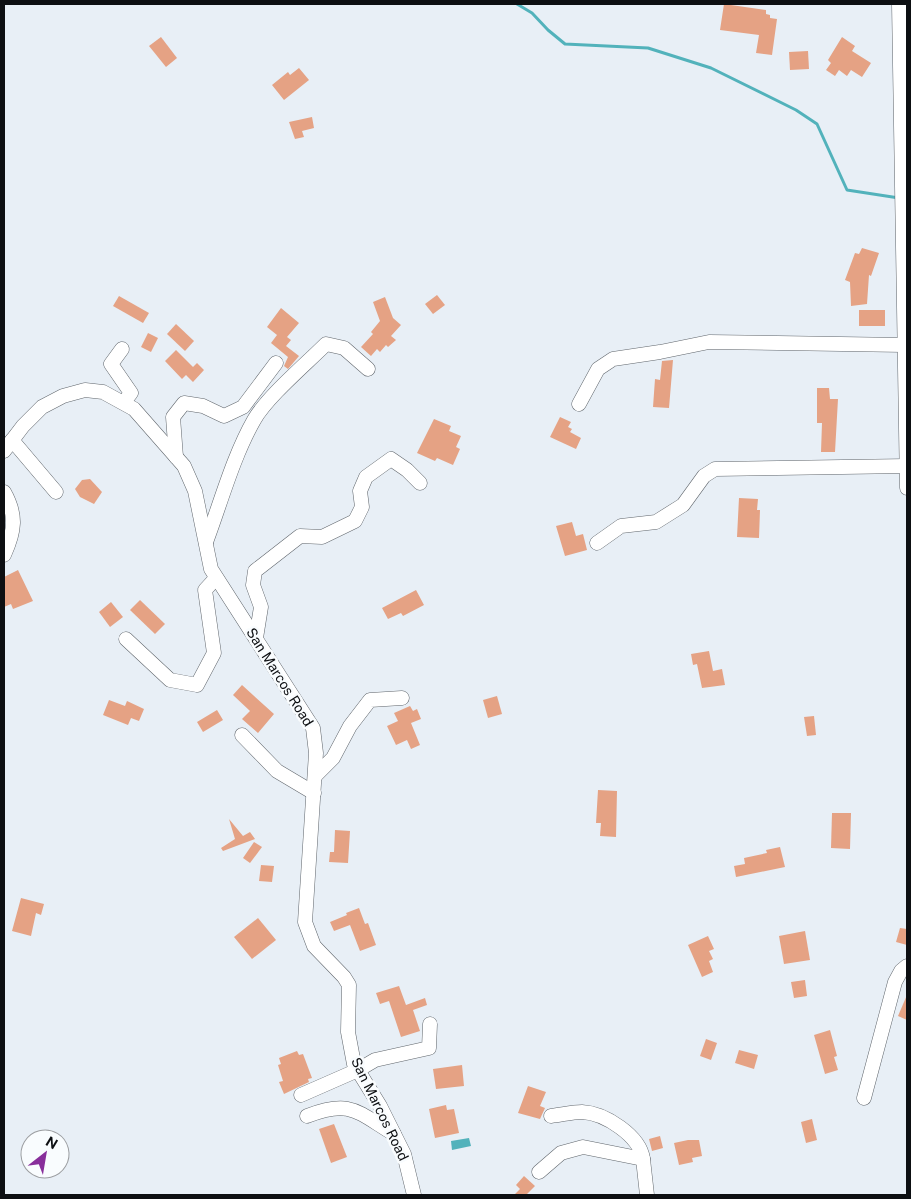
<svg xmlns="http://www.w3.org/2000/svg" width="911" height="1199" font-family="'Public Sans',sans-serif">
<style>
.water{fill:#52b2bb}
.lines{fill:none;stroke-linecap:round;stroke-linejoin:round}
.stream{stroke:#52b2bb;stroke-width:3}
.building{fill:#e5a284}
.minor-casing{stroke:#60666c;stroke-width:15}
.minor{stroke:#fff;stroke-width:14}
.labels{text-anchor:middle;dominant-baseline:central;stroke-width:5;stroke-linejoin:round;paint-order:stroke}
.street-label{font-size:14px;fill:#0d0f12;stroke:#f9fcfe}
</style>
<rect width="100%" height="100%" fill="#e8eff6"/>
<path class="water" d="M469,1138L471,1146L452,1150L451,1141Z"/>
<g class="lines">
<path class="stream" d="M517,4L532,13L548,30L565,44L648,48L711,68L796,110L817,124L847,190L899,198"/>
</g>
<g class="building">
<path d="M724,4L766,10V14L770,15V18L777,19L772,55L756,53L759,35L720,30Z"/>
<path d="M161,37L177,58L166,67L149,46Z"/>
<path d="M842,37L855,46L852,51L871,63L862,77L851,70L847,76L839,70L835,76L826,70L831,63L828,60Z"/>
<path d="M808,51L809,69L790,70L789,52Z"/>
<path d="M299,68L309,80L284,100L272,85L288,72L290,75Z"/>
<path d="M312,117L314,128L302,131L304,137L295,139L289,122Z"/>
<path d="M862,248L879,253L871,276L869,275L867,304L851,306L850,282L845,280L855,253L859,254Z"/>
<path d="M437,295L445,305L433,314L425,304Z"/>
<path d="M119,296L149,313L143,323L113,306Z"/>
<path d="M385,297L393,318L401,325L391,336L396,340L388,347L386,345L380,352L377,349L371,356L361,347L373,334L371,332L380,321L373,302Z"/>
<path d="M281,308L299,323L287,337L291,340L286,346L299,356L288,369L284,366L288,357L271,343L277,335L267,327Z"/>
<rect x="859" y="310" width="26" height="16"/>
<path d="M176,324L194,341L185,351L167,334Z"/>
<path d="M148,333L158,338L151,352L141,347Z"/>
<path d="M176,350L193,367L197,363L204,370L193,382L186,375L182,379L165,361Z"/>
<path d="M673,360L669,408L653,407L655,379L660,380L662,361Z"/>
<path d="M817,388H829L830,399H838L835,452H821L822,423H817Z"/>
<path d="M560,417L571,422L568,427L572,429L570,432L581,438L576,449L550,437Z"/>
<path d="M434,419L451,426L449,431L461,436L456,447L460,449L453,465L437,458L435,461L417,453Z"/>
<path d="M90,479L102,492L94,504L80,497L75,489L82,480Z"/>
<path d="M739,498L758,499L757,510H760L759,538L737,537Z"/>
<path d="M572,522L576,536L583,534L587,550L565,556L556,526Z"/>
<path d="M18,570L33,601L13,609L11,604L4,607V577Z"/>
<path d="M416,590L424,605L403,616L401,613L388,619L382,608Z"/>
<path d="M140,600L165,624L155,634L130,610Z"/>
<path d="M111,602L123,617L110,627L99,612Z"/>
<path d="M709,651L713,671L722,669L725,685L702,688L697,664L693,665L691,654Z"/>
<path d="M242,685L274,714L258,733L242,719L250,711L233,695Z"/>
<path d="M497,696L502,714L488,718L483,700Z"/>
<path d="M109,700L125,706L127,701L144,709L139,721L131,718L128,725L103,715Z"/>
<path d="M410,706L413,711L417,709L421,719L411,723L420,745L411,749L407,740L396,745L387,726L398,721L394,713Z"/>
<path d="M217,710L223,720L203,732L197,722Z"/>
<path d="M814,716L816,735L807,736L804,717Z"/>
<path d="M598,790L617,791L616,837L600,836L601,823H596Z"/>
<path d="M832,813H851L850,849L831,848Z"/>
<path d="M229,819L243,836L250,832L255,839L223,851L221,848L235,839Z"/>
<path d="M335,830L350,831L348,863L329,862L330,852H334Z"/>
<path d="M254,842L262,847L250,863L243,858Z"/>
<path d="M780,847L785,867L736,877L734,866L745,864L744,858L767,853L766,850Z"/>
<path d="M261,865L274,866L272,882L259,881Z"/>
<path d="M21,898L44,904L41,915L36,913L31,936L12,931Z"/>
<path d="M359,908L365,924L368,923L376,945L360,951L350,925L334,931L330,922L347,915L346,913Z"/>
<path d="M258,918L276,940L252,959L234,937Z"/>
<path d="M900,928L907,929V945L896,942Z"/>
<path d="M805,931L810,960L784,964L779,936Z"/>
<path d="M708,936L714,949L709,951L713,959L709,961L713,972L702,977L688,945Z"/>
<path d="M805,980L807,996L794,998L791,982Z"/>
<path d="M399,986L406,1005L425,998L427,1005L413,1010L420,1031L401,1037L389,1001L380,1004L376,993Z"/>
<path d="M907,995V1020L898,1016Z"/>
<path d="M830,1030L837,1056L834,1057L838,1070L825,1074L814,1035Z"/>
<path d="M706,1039L717,1043L711,1060L700,1056Z"/>
<path d="M739,1050L758,1055L754,1069L735,1063Z"/>
<path d="M297,1051L299,1055L303,1054L312,1078L308,1079L309,1082L284,1094L279,1082L283,1081L278,1065L281,1064L279,1058Z"/>
<path d="M462,1065L464,1086L436,1089L433,1069Z"/>
<path d="M528,1086L546,1092L540,1106L545,1108L540,1119L518,1113Z"/>
<path d="M446,1105L447,1110L454,1109L459,1133L435,1138L429,1109Z"/>
<path d="M812,1119L817,1140L806,1143L801,1122Z"/>
<path d="M334,1124L347,1157L331,1163L319,1129Z"/>
<path d="M660,1136L663,1148L652,1151L649,1139Z"/>
<path d="M688,1140H699L702,1156L692,1158L693,1162L679,1165L674,1143Z"/>
<path d="M524,1176L535,1186L526,1195H514L520,1189L516,1185Z"/>
</g>
<g class="lines">
<defs>
<g id="minor">
<path d="M899,4L907,488"/>
<path d="M122,349L111,364L131,393L124,402"/>
<path d="M579,404L598,369L613,359L660,352L709,342L904,345"/>
<path d="M12,440L56,492"/>
<path d="M4,451L23,426L42,407L63,396L85,390L103,392L134,409L184,466L195,491L211,569L313,728L316,753L305,922L314,946L344,977L349,985L348,1032L354,1064L380,1106L404,1154L414,1195"/>
<path d="M176,457L173,417L184,403L203,406L224,416L243,407L276,363"/>
<path d="M4,492C17,515 15,531 4,555"/>
<path d="M206,542C221,502 233,457 254,420C267,397 306,364 326,344L344,348L368,369"/>
<path d="M597,543L621,526L656,522L683,505L704,476L715,469L907,466"/>
<path d="M256,638L261,607L253,585L255,571L300,536L322,537L355,521L362,507L360,491L366,477L391,459L407,470L420,483"/>
<path d="M126,639L170,680L197,685L214,653L205,590L216,578"/>
<path d="M242,735L277,771L314,793"/>
<path d="M315,776L333,758L350,726L370,700L402,698"/>
<path d="M301,1095L358,1070L375,1060L429,1048L430,1024"/>
<path d="M864,1098L895,982L901,971L907,966"/>
<path d="M307,1116C351,1099 357,1112 394,1134"/>
<path d="M551,1116C561,1115 572,1112 582,1112C605,1113 640,1136 643,1159"/>
<path d="M539,1172L561,1153L583,1147L643,1159L647,1195"/>
</g>
</defs>
<use href="#minor" class="minor-casing"/>
<use href="#minor" class="minor"/>
</g>
<g class="labels">
<g class="street-label">
<text transform="translate(280 677) rotate(58)">San Marcos Road</text>
<text transform="translate(380 1109) rotate(64)">San Marcos Road</text>
</g>
</g>
<rect width="911" height="1199" fill="none" stroke="#0d0f12" stroke-width="10"/>
<g transform="translate(45 1154) rotate(31)"><circle r="24" fill="#f9fcfe" stroke="#9b9da0"/>
<path d="M0-4L9 19L0 12L-9 19Z" fill="#882e9b"/>
<text y="-8" font-size="14" font-weight="bold" text-anchor="middle" fill="#0d0f12">N</text>
</g>
</svg>
